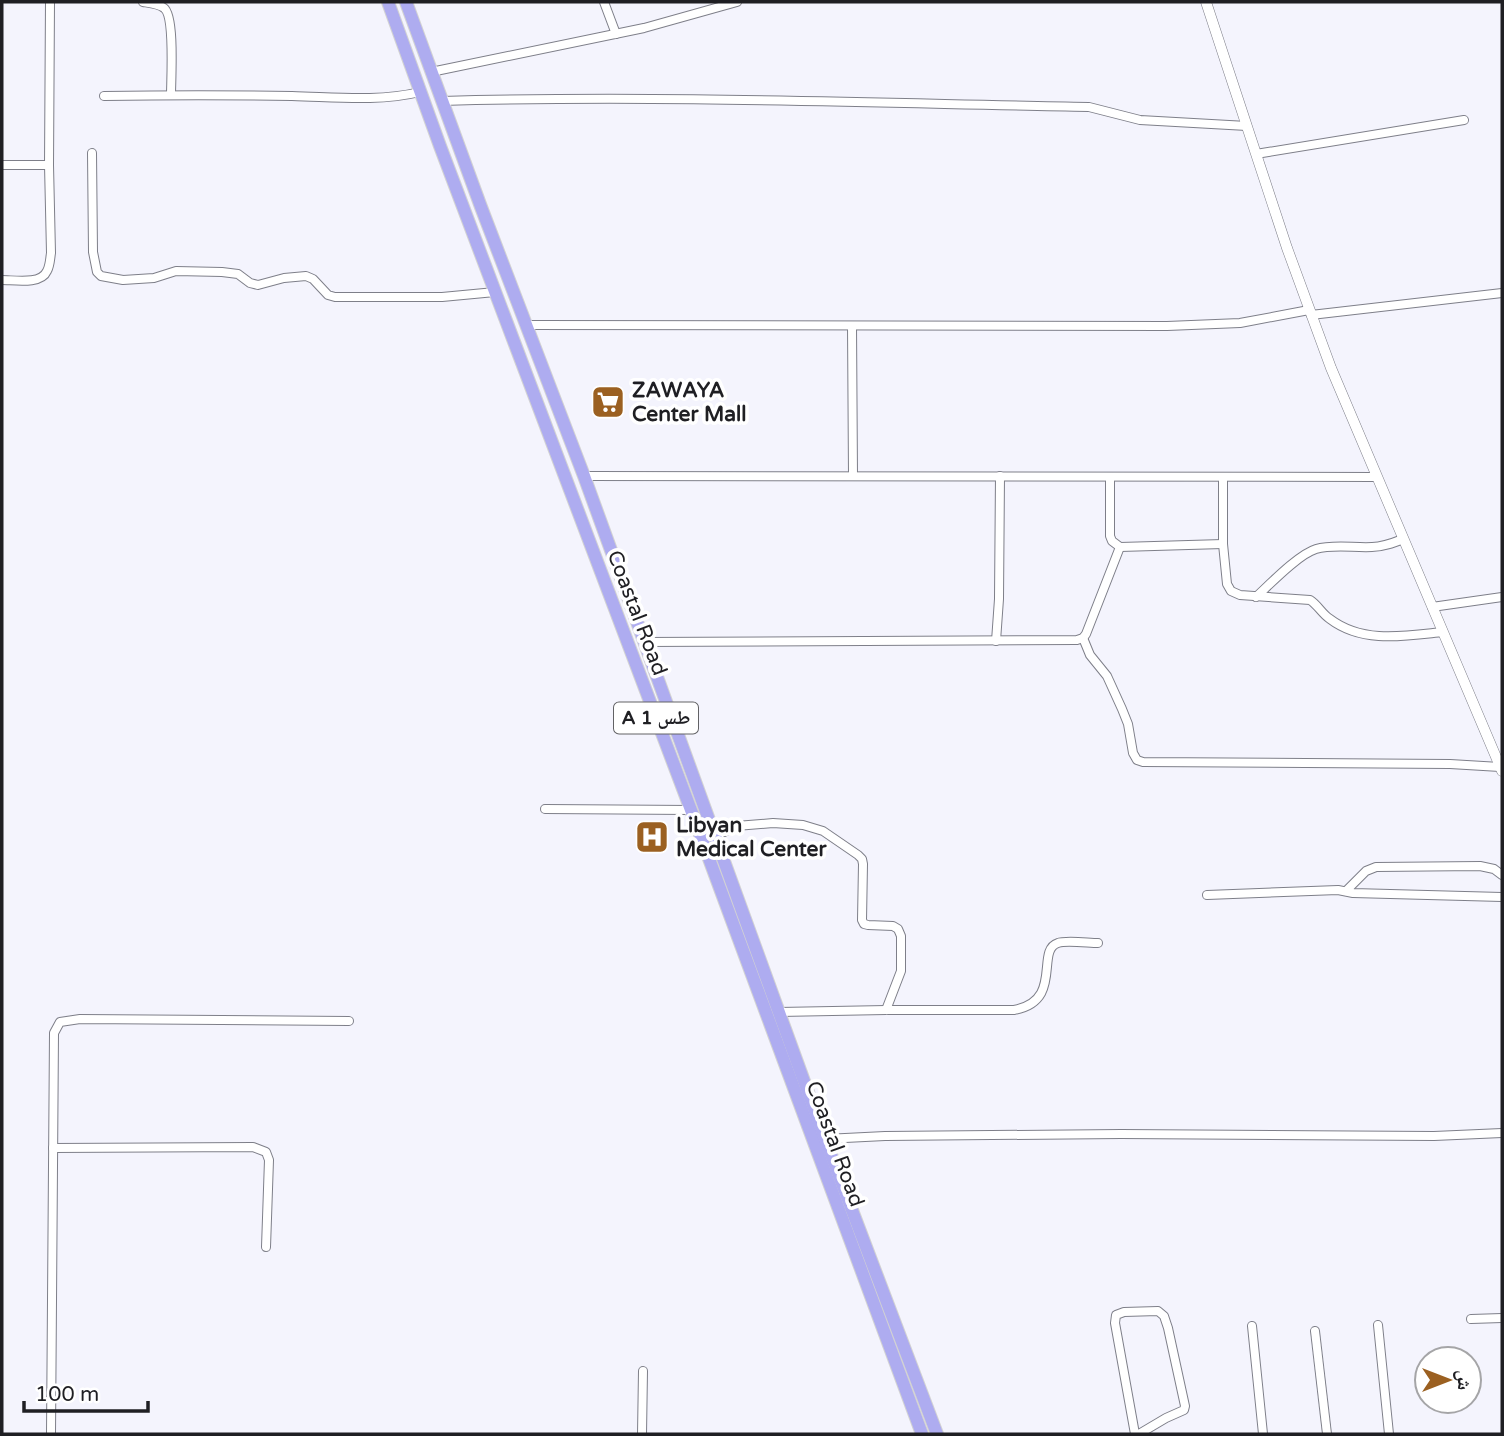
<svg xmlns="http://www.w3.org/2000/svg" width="1504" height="1436" font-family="'Varela Round','Noto Naskh Arabic',sans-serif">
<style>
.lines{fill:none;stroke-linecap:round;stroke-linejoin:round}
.minor-casing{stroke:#7e7f89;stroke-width:10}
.tertiary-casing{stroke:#7e7f89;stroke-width:11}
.trunk-casing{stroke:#d2d2d3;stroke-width:14}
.minor{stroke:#fff;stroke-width:8}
.tertiary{stroke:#fff;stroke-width:10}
.trunk{stroke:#aeacf0;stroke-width:12}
.labels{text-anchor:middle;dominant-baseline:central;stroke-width:7;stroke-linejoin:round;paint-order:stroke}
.shield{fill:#fff;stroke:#626265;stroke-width:2}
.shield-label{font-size:19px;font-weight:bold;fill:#1f1f23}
.poi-label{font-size:21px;font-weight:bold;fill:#1f1f23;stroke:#fff;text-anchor:start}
.street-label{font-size:21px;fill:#1f1f23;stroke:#fff}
</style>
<rect width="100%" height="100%" fill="#f4f4fd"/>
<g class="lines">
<defs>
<g id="minor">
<path d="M143,2C149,3 159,4 164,8C175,16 171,80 171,95"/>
<path d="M604,2L616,34"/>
<path d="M431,72L644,28L737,2"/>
<path d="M104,96C167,95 230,95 292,96C335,97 378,102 420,92"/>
<path d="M442,101C658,95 873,103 1089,107L1140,120L1247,126"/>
<path d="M92,153L93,252L97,272L101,276L123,280L154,278L176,271L222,272L238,274L250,283L258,285L284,278L306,276L313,279L328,295L335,297H442L495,292"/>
<path d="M1256,154L1464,120"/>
<path d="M2,165H49"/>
<path d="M2,280C14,280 41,285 47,271C50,266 50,259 51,253L49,165L50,2"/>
<path d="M1311,315L1502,293"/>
<path d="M525,325L1167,326L1240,323L1309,310"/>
<path d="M852,326L853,476"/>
<path d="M584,476L1377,477"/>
<path d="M1110,477V536L1112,541L1120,547L1223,544"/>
<path d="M1223,478V544L1227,584L1231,591L1240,595L1310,600C1318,605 1322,614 1330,619C1363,644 1405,636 1443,632"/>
<path d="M1256,597C1270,584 1299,554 1316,549C1333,544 1354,548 1372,547C1383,547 1393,543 1403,539"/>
<path d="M1432,607L1502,597"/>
<path d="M1083,638L1090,655L1107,676L1122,709L1128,724L1133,753L1137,760L1143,762L1450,764L1500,767"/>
<path d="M996,641L999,599L1000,476"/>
<path d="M643,642L1077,640L1083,638L1086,634L1120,547"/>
<path d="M545,809L691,810"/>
<path d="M714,837L736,826L773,823L803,825L823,831L858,855L862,859L863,864L862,920L864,924L868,925L893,926L898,929L901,936V971L886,1010"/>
<path d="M1346,891L1366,871L1376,867L1480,866L1494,869L1502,875"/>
<path d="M1207,895L1338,890L1353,893L1502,897"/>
<path d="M779,1012L886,1010H1014C1064,1001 1035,950 1058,943C1065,940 1089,943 1098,943"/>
<path d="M825,1139L885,1136L1121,1134L1434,1136L1502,1133"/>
<path d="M53,1148L253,1147L266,1152L269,1160L266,1247"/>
<path d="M1471,1319L1502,1318"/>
<path d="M1378,1325L1389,1434"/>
<path d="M1252,1326L1263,1434"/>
<path d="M1315,1331L1327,1434"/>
<path d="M51,1434L54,1033L60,1022L80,1019L349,1021"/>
<path d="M642,1434L643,1371"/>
<path d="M1135,1434L1115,1323L1116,1315L1124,1312L1158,1311L1164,1316L1168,1328L1185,1406L1184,1410L1166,1418L1139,1434"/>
</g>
<path id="tertiary" d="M1206,2L1287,248L1331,368L1502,771"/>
<g id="trunk">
<path d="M388,2L440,146L691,810L922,1434"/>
<path d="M406,2L481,207L584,476L825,1139L937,1434"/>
</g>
</defs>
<use href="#minor" class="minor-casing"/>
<use href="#tertiary" class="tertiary-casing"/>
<use href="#trunk" class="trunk-casing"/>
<use href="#minor" class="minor"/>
<use href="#tertiary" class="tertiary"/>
<use href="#trunk" class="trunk"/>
</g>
<defs>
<symbol id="supermarket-square" viewBox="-11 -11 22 22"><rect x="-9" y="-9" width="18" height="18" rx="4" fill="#9b6021" stroke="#fff"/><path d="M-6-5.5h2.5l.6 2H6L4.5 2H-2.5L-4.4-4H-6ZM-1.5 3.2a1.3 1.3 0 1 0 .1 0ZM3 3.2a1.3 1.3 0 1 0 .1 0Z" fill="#fff"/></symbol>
<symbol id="hospital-square" viewBox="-11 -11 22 22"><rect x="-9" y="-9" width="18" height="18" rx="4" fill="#9b6021" stroke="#fff"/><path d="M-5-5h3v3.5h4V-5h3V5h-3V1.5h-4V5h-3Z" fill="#fff"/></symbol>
</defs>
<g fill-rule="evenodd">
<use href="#supermarket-square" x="589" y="383" width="38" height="38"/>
<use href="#hospital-square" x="633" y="818" width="38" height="38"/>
</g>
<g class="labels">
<rect class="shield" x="614" y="702.5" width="84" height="31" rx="5"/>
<g class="shield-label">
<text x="656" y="718">A 1 طس</text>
</g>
<g class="poi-label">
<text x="632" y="390">ZAWAYA<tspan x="632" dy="24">Center Mall</tspan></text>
<text x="676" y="825">Libyan<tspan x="676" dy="24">Medical Center</tspan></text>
</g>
<g class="street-label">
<text transform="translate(637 613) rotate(69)">Coastal Road</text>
<text transform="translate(835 1144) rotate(70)">Coastal Road</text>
</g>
</g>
<rect width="1504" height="1436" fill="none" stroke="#1f1f23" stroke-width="7"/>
<g transform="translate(1448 1380) rotate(90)"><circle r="33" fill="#ffffff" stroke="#a5a5a7" stroke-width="2"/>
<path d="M0-5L12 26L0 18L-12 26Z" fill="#9b6021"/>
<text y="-10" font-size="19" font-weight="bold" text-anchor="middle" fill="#1f1f23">ش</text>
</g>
<path d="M24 1401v10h124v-10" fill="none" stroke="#1f1f23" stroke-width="3.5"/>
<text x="35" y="1401" font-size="21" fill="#1f1f23" stroke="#ffffff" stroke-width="5" paint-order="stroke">100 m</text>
</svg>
